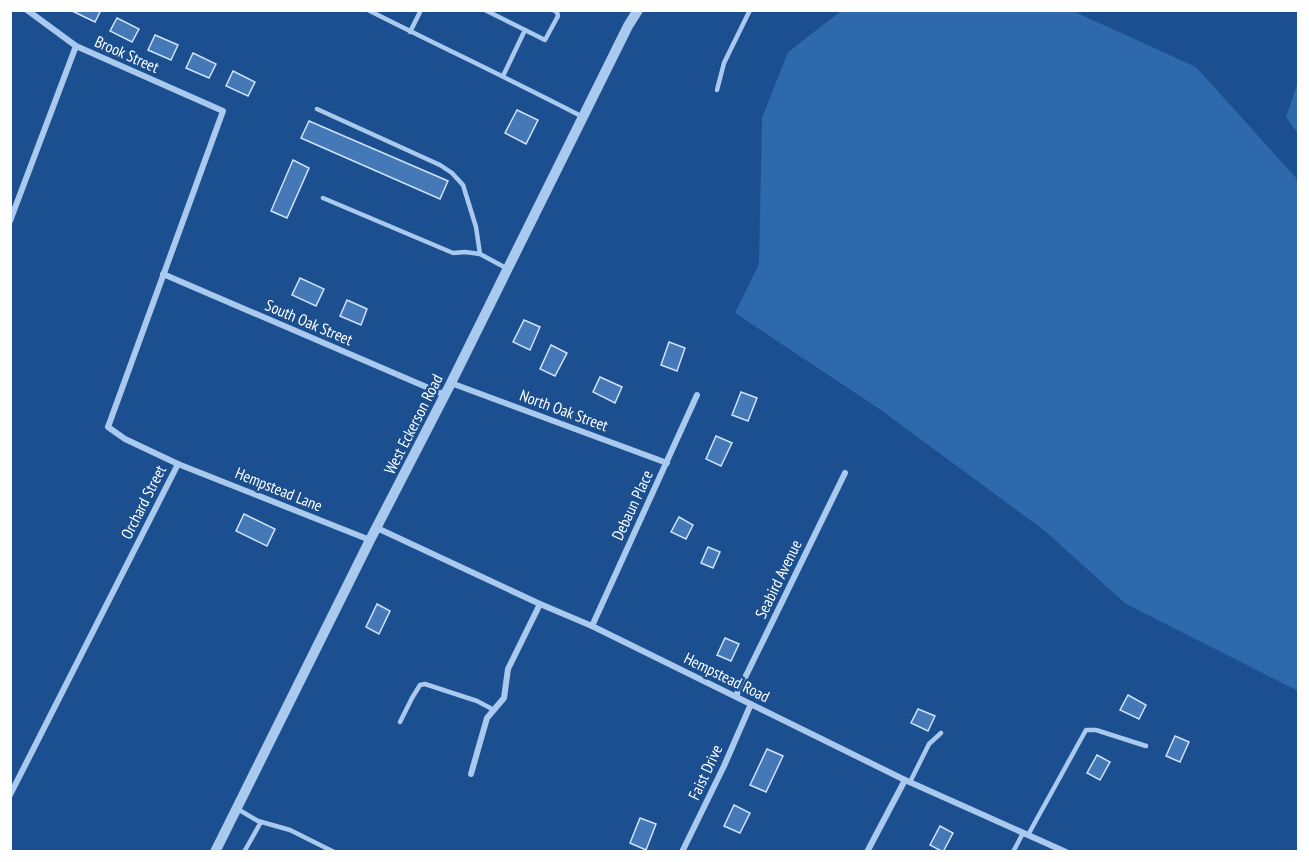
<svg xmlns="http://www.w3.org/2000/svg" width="1309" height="862" font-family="'PT Sans Narrow',sans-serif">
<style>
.green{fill:#2e69ad}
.building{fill:#4478b7;stroke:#cfe3fa;stroke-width:1.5}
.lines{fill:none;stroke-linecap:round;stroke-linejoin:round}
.service{stroke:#a9c9ee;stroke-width:4.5}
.minor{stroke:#a9c9ee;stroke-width:6}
.tertiary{stroke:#a9c9ee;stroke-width:10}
.labels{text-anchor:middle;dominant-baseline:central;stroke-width:5;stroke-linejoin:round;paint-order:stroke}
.street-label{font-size:16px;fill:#fff;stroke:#1b4f8f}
</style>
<rect width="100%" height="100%" fill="#1b4f8f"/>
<g class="green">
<path d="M841,11H1073L1196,67L1298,180V691L1126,604L1045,531L878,408L735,313L759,264L762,118L788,52Z"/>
<path d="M1298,82V134L1286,117Z"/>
</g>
<g class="building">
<path d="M70,10H101L95,22Z"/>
<path d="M117,18L139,29L132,42L110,31Z"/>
<path d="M155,35L178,45L171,60L148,50Z"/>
<path d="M193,53L216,64L209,78L186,68Z"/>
<path d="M233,71L255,82L248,96L226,86Z"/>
<path d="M517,110L538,120L526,144L505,133Z"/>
<path d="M309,121L448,181L440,199L301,138Z"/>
<path d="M293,160L309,168L287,218L271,211Z"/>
<path d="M300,278L324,289L316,306L292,295Z"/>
<path d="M347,300L367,309L361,325L340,316Z"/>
<path d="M524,320L540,327L530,350L513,342Z"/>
<path d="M669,342L685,348L677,371L661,365Z"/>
<path d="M551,345L567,353L555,376L540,369Z"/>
<path d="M600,377L622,387L615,403L593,392Z"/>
<path d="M741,392L757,398L748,421L732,415Z"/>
<path d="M716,436L732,443L721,466L706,459Z"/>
<path d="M244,514L275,529L267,546L236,531Z"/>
<path d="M679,517L693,525L686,539L671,532Z"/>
<path d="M708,547L720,552L713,568L701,563Z"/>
<path d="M377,604L390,611L379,634L366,627Z"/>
<path d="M725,638L739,644L731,661L717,655Z"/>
<path d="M1128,695L1146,705L1139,719L1120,710Z"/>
<path d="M918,709L935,716L928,731L911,723Z"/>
<path d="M1175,736L1189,742L1180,762L1166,756Z"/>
<path d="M767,749L783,756L766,792L750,785Z"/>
<path d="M1097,755L1110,762L1100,780L1087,773Z"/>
<path d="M734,805L750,813L740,833L724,826Z"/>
<path d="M640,818L656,824L646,850L630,843Z"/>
<path d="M940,826L953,833L943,852L930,845Z"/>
</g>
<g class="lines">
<g class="service">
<path d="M368,10C439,46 512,80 583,117"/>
<path d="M485,10L525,30L503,76"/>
<path d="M525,30L545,40L558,16L557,12L553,10"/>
<path d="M410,32L421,10"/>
<path d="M717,90L724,63L750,10"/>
<path d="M317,109L440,165L452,173L463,185L476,227L480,254L506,268"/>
<path d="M323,198L453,253L465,252L480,254"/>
<path d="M400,722L412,698L420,685L425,684L477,701L494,710"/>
<path d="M910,782L929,744L941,733"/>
<path d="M236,808L258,821L290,830L334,852"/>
<path d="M1028,835L1086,730H1096L1146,746"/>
<path d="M244,852L261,822"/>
<path d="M1013,852L1023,833"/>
</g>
<g class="minor">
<path d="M27,10L76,46L223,111L108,427L125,439L178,464L370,540"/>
<path d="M10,221L76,46"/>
<path d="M163,274L445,395"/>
<path d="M451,383L667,463"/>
<path d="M377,528L540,604L592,626L905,780L1066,852"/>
<path d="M592,626L697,395"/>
<path d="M736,696L845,473"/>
<path d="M471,774L487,718L504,698L508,669L540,604"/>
<path d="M10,795L178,464"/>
<path d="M682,852L724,766L751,704"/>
<path d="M867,852L905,780"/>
</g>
<path class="tertiary" d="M215,852L370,540L451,383L628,26L638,10"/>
</g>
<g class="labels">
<g class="street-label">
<text transform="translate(127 54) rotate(24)">Brook Street</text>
<text transform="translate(309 322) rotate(23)">South Oak Street</text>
<text transform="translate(564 410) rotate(20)">North Oak Street</text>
<text transform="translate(413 424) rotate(-63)">West Eckerson Road</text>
<text transform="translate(279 489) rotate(22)">Hempstead Lane</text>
<text transform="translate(143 502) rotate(-63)">Orchard Street</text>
<text transform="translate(632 505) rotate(-65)">Debaun Place</text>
<text transform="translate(778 579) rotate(-64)">Seabird Avenue</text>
<text transform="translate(727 677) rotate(26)">Hempstead Road</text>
<text transform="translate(705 772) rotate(-65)">Faist Drive</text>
</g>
</g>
<rect width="1309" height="862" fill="none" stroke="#ffffff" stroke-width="24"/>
</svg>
